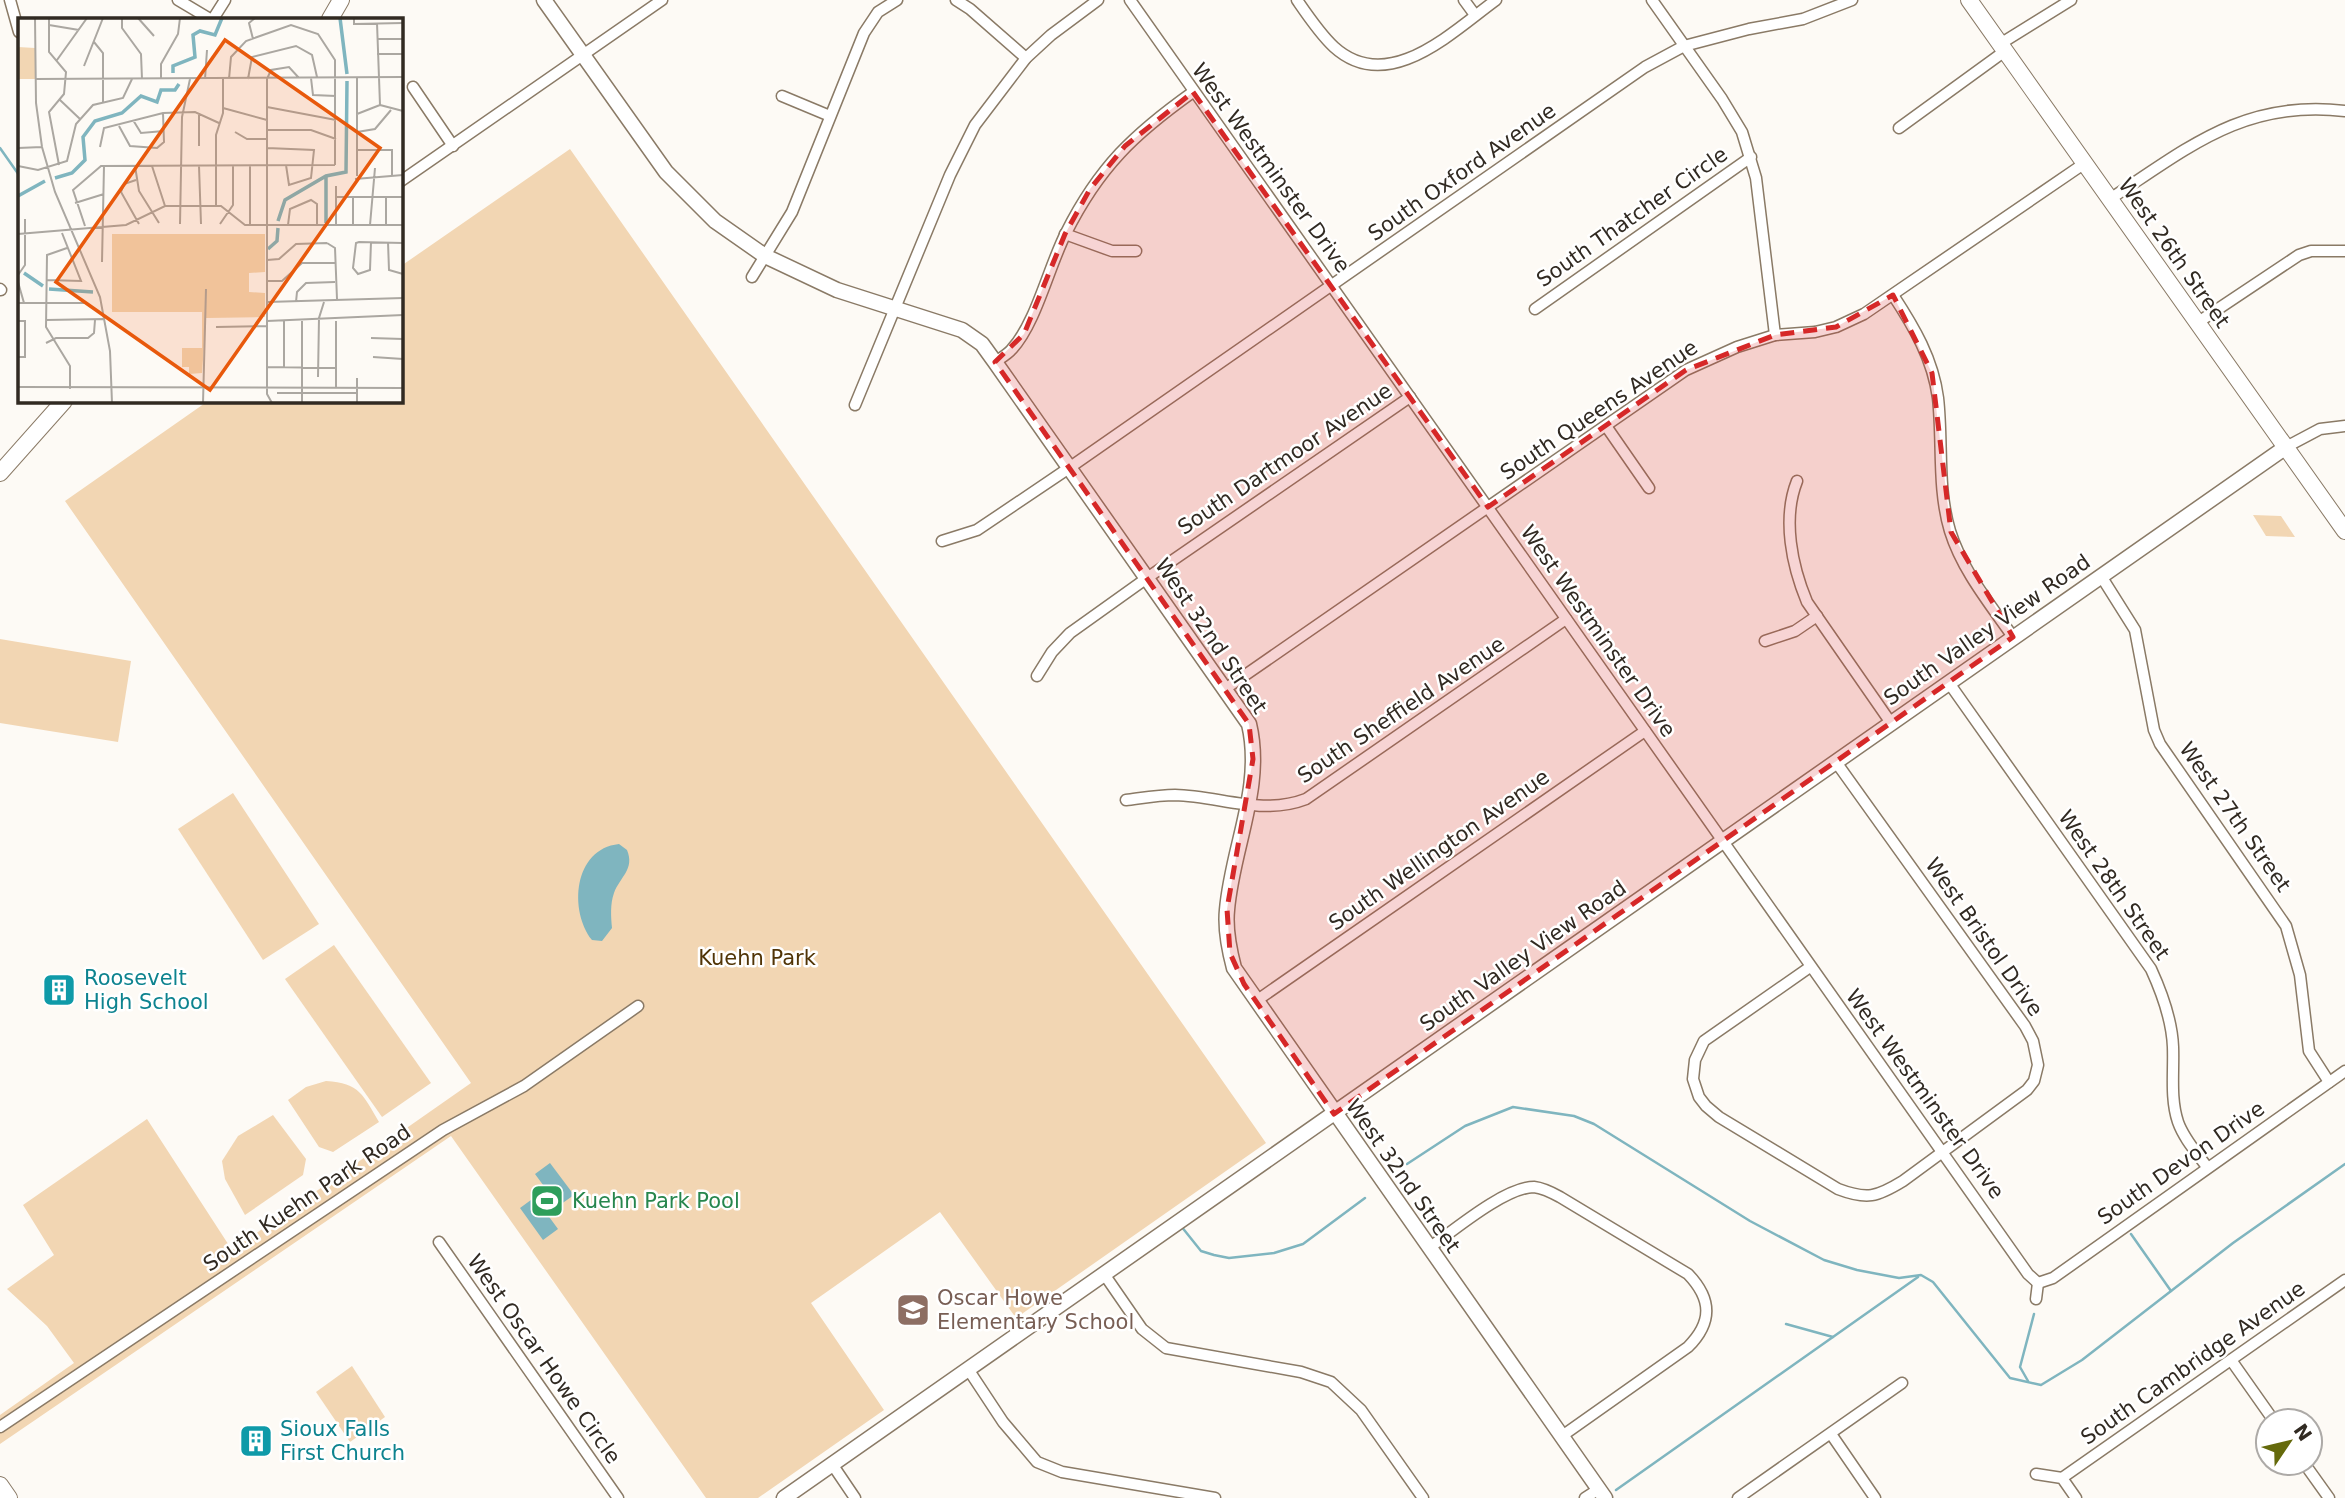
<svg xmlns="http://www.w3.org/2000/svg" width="2345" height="1498" font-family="'DejaVu Sans',sans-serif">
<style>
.green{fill:#f2d6b3}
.water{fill:#7fb5bf}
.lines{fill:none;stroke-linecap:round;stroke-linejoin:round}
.stream{stroke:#7fb5bf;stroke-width:2.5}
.minor-casing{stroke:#8a7a66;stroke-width:13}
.tertiary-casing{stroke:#8a7a66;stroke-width:17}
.secondary-casing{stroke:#8a7a66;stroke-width:18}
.minor{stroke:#fff;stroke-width:10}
.tertiary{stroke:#fff;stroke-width:14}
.secondary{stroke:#fff;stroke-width:16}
.marked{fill:#d62828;fill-opacity:0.2;stroke:#d62828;stroke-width:5;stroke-dasharray:14 9;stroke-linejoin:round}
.labels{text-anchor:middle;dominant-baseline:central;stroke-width:5;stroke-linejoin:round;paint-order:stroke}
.street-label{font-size:21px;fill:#312a22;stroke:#fff}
.park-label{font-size:21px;fill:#513406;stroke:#fff}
.culture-label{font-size:21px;fill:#0d838f;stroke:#fff;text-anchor:start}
.leisure-label{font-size:21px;fill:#27864d;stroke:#fff;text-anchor:start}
.education-label{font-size:21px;fill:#785e54;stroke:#fff;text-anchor:start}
.inset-river{fill:none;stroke:#7fb5bf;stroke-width:3.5}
.inset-road{fill:none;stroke:#aba7a1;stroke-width:2}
.view{fill:#e8590c;fill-opacity:0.15;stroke:#e8590c;stroke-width:3.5}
.inset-edge{fill:none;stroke:#312a22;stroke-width:3.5}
</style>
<rect width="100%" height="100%" fill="#fdfaf5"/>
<g class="green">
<path d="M570,149L1266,1143L1016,1318L940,1212L811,1303L884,1410L758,1498H706L451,1136L0,1444V1415L74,1363L47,1326L7,1289L54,1255L23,1205L147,1119L232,1250L471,1083L65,501L208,401H401V266Z"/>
<path d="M2253,515L2281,516L2295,537L2266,536Z"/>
<path d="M0,639L131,661L118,742L0,723Z"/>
<path d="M233,793L319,924L263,960L178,829Z"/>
<path d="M334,945L431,1083L382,1117L285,979Z"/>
<path d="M326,1081C360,1083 363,1095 379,1122L333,1152L319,1147L288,1100L306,1087Z"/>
<path d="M273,1115L306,1159L303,1175L245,1215L225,1179L222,1161L238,1136Z"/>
<path d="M352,1366L385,1417L350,1442L316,1392Z"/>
</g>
<g class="water">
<path d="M619,844L627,850C635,869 620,877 614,893C610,904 611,917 612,928L602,941L592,940C569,911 573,849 619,844Z"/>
<path d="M550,1163L574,1195L547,1214L558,1229L543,1240L520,1208L546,1189L535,1174Z"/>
</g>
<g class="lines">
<g class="stream">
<path d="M0,148L19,175"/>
<path d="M1407,1164L1465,1126L1513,1107L1574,1116L1594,1124L1750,1221L1824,1260L1857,1270L1899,1278L1921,1275L1933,1282L2010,1378L2041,1385L2082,1360L2233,1243L2345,1164"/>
<path d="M1181,1226L1201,1251L1214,1255L1229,1258L1274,1253L1303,1244L1365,1198"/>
<path d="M2131,1234L2171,1291"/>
<path d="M1786,1324L1833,1337"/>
<path d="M2028,1381L2020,1367L2034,1314"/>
<path d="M1616,1490L1918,1277"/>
</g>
<defs>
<g id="minor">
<path d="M10,0L19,32"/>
<path d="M178,0L210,19"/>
<path d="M956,0L970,9L1026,58"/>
<path d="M1130,0L2028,1274L2038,1283"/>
<path d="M1297,0C1308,16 1320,34 1334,47C1388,96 1452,32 1496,0"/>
<path d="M1464,0L1475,15"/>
<path d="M1652,0L1722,99L1742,132L1756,178L1775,335"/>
<path d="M213,19L225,0"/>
<path d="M2000,44L2071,0"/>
<path d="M413,87L453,146"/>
<path d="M782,96L830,116"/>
<path d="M1899,128L2005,51"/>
<path d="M401,181L662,0"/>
<path d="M2110,199C2189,147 2245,99 2345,111"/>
<path d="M1065,234L1112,251H1136"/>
<path d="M752,277L792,212L864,33L878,12L897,0"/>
<path d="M0,289L1,290"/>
<path d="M1893,295C1914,327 1933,359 1938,398C1943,442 1937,488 1950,531C1962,570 1990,604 2013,637"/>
<path d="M1535,309L1751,157"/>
<path d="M2197,323L2299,255L2311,251H2345"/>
<path d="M995,362C1001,358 1008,354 1012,349C1036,323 1049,266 1066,233C1099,167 1134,134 1193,92"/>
<path d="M855,405L950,175L975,125L1026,58L1051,35L1098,0"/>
<path d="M1606,426L1649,488"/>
<path d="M2286,447L2320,429L2345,426"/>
<path d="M1797,481C1782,519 1792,566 1807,602L1891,723"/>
<path d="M942,541L977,530L1069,468L1645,67L1684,46L1749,29L1803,19L1852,0"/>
<path d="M2101,576L2135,630L2154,730L2160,744L2286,926L2300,975L2309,1051L2329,1082"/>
<path d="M1765,641L1795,631L1817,616"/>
<path d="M1037,676L1052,652L1070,633L1147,578L1410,397"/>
<path d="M1949,683L2151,969C2162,993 2172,1020 2173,1047C2174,1072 2170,1098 2178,1122C2184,1139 2197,1153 2207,1167"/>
<path d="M1225,689L1686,370L1737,347L1775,335L1815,332L1836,327L1864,314L2085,163"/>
<path d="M1126,800C1142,798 1159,795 1175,795C1220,796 1262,816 1306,799L1566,619"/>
<path d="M1810,967L1704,1041L1695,1060L1693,1079L1699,1097L1706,1106L1719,1117L1838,1189C1867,1200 1877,1197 1903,1181L2027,1090L2034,1081L2038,1065L2033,1041L2025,1026L1836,762"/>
<path d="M1256,1001L1645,731"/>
<path d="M439,1242L618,1498"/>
<path d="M1429,1248C1453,1231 1505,1187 1534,1187C1543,1188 1551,1192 1560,1197L1688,1274C1712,1299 1713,1322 1688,1347L1562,1436"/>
<path d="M1104,1274L1142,1329L1166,1348L1301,1372L1331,1382L1361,1410L1423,1498"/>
<path d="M2038,1283L2053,1278L2345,1071"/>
<path d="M2036,1299L2038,1283"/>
<path d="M2231,1360L2274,1421"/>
<path d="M968,1369L1003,1422L1037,1462L1062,1472L1215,1498"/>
<path d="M0,1427L443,1130L524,1086L638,1006"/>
<path d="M1831,1434L1875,1498"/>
<path d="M2304,1463L2329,1498"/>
<path d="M832,1464L855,1498"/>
<path d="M2036,1474L2062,1478L2076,1498"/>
<path d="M2062,1478L2345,1280"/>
<path d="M1585,1498L1599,1489"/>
<path d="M1738,1498L1902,1383"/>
</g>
<g id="tertiary">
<path d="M544,0L666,172L715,221L765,256L837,290L962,330L982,344L995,362L1249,724C1264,787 1232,848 1227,910C1225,929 1229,949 1234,968L1605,1498"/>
<path d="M784,1498L2286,447"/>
</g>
<g id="secondary">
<path d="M1969,0L2345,531"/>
<path d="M330,19L341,0"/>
<path d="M0,473L64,401"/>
<path d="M0,1485L9,1498"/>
</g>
</defs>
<use href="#minor" class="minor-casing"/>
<use href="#tertiary" class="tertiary-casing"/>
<use href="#secondary" class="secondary-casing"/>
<use href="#minor" class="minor"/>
<use href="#tertiary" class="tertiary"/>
<use href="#secondary" class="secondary"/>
</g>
<path class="marked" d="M1193,92L1488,507L1686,370L1775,335L1836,327L1893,295L1932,373L1951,532L2013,637L1334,1114L1244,984L1230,953L1227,909L1253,759L1249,724L995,362L1024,334L1065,234L1090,189L1125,146Z"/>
<defs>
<symbol id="building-square" viewBox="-11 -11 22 22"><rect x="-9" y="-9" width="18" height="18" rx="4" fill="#0f9aa8" stroke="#fff"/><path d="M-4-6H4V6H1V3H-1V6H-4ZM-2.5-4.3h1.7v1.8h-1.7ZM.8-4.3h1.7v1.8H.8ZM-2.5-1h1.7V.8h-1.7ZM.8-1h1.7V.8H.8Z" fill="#fff"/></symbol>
<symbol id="stadium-square" viewBox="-11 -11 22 22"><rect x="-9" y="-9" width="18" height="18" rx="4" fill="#2e9e5b" stroke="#fff"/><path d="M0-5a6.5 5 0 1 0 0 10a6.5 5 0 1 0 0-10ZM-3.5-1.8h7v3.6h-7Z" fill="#fff"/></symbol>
<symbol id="school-square" viewBox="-11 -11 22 22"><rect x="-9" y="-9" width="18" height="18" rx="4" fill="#8d6e63" stroke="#fff"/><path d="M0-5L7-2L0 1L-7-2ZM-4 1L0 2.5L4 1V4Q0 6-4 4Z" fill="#fff"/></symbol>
</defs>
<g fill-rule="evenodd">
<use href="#building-square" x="40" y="971" width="38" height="38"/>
<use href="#stadium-square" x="528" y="1182" width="38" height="38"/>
<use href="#school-square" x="894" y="1291" width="38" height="38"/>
<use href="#building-square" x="237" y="1422" width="38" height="38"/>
</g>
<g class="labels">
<g class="street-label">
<text transform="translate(1271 168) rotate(54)">West Westminster Drive</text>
<text transform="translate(1462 172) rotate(-35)">South Oxford Avenue</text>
<text transform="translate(1632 217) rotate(-35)">South Thatcher Circle</text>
<text transform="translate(2174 253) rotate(55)">West 26th Street</text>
<text transform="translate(1599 410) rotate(-34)">South Queens Avenue</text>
<text transform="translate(1285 459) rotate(-34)">South Dartmoor Avenue</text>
<text transform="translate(1987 630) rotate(-35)">South Valley View Road</text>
<text transform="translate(1598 631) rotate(55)">West Westminster Drive</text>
<text transform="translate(1211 636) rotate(56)">West 32nd Street</text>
<text transform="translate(1401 710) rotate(-34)">South Sheffield Avenue</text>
<text transform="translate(2235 817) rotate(55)">West 27th Street</text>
<text transform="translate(1439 850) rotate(-35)">South Wellington Avenue</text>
<text transform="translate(2114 885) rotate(55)">West 28th Street</text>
<text transform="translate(1984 937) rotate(55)">West Bristol Drive</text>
<text transform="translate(1523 956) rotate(-35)">South Valley View Road</text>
<text transform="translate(1925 1094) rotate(54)">West Westminster Drive</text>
<text transform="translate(2181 1163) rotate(-35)">South Devon Drive</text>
<text transform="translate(1403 1176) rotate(55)">West 32nd Street</text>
<text transform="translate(307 1198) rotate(-34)">South Kuehn Park Road</text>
<text transform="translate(544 1359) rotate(55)">West Oscar Howe Circle</text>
<text transform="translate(2193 1363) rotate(-35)">South Cambridge Avenue</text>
</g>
<g class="park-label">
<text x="757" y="958">Kuehn Park</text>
</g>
<g class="culture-label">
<text x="84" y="978">Roosevelt<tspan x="84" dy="24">High School</tspan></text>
<text x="280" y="1429">Sioux Falls<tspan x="280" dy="24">First Church</tspan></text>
</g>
<g class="leisure-label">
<text x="572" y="1201">Kuehn Park Pool</text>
</g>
<g class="education-label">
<text x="937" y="1298">Oscar Howe<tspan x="937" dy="24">Elementary School</tspan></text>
</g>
</g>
<g transform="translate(18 18)">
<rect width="385" height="385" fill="#fdfaf5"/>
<path d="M0,29L17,30V61H0ZM94,216H247V254L231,255V274L247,275V299L188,300L184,355L171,356V349H164V330H184V294H94Z" fill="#f2d6b3"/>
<path class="inset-river" d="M322,0L329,56M155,55V48L177,39L175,17L182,13L197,17L204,0M308,159V205M37,160L54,155L67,142L65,119L77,103L104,95L123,78L139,84L143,72H157L161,66M0,178L27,163M260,203L267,182L308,158L328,154L329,63M250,231L259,223L260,210M6,255L25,268M31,271L75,274"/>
<path class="inset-road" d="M17,0L18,85L24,129L37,174L82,279L92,333L94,385M31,0V34L48,54L46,76L31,94L41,147M104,0V10L123,36L124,61M120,0L136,18M336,0V6L385,5M359,5L362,87M31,7L61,12M235,21L231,5L237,0M359,21H385M76,24L85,35V85M359,36H385M39,42L69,0M66,48L85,0M143,60V46L160,16L162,0M293,60L295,77L318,78M339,60V158M17,61L385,59M187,61L189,32M211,61L213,39L228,23L273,7L300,16L317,42V147M230,61L234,39L278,28L294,37L299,59M42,82L62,101M362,87L385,93M249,89L318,102M205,90L249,102M181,95V128M339,96L362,87M115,102L123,115L146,113M101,108L112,128L139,130L146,124L145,95M249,112H293L318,121M217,114L229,121H249M339,114L357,111L373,92M82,129L86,110L145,95L177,94L201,105M0,130L24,129M249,130L296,132L293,160L271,167L268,147M339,132H374V158M0,148L20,152L49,143L58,106L75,87L105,80L114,61M117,148L121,173L141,205M134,148L147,188M181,148L183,206M337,161L385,157M118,162L106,166L103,174L121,206M318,168V207M318,179H385V189M335,179V207M368,179V207M57,185L86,176M198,188V117L205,95V61M162,206L164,99L172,61M202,206L215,187V147M232,207V147M270,207L272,191L293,182L299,186V207M352,207L357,150M67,208L55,172L83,148L317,147M0,216L108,207L147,188H203L227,207H385M353,224L352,252L340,256L335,250L338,225L341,224L385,225M370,224L371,252L385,256M309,225L317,230L319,281M49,230L29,237L28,309L52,348V371M249,242L261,241L278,226L309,225M84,244L86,148M0,257L7,247V201M28,262L63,263L44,215M249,263H264L284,245H318M0,264L6,285M249,284L385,280M278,284L279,274L288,265L317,264M0,285H68M28,302L87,301M0,303H7V339H0M249,303L385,297M198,309L249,308M353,320L385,321M28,325L38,320H70L76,315L77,302M355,339L385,341M249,349L318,350M266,350V303M300,359L301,300L306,284M339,360V385M0,369L385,370M318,371V303M259,375H339M185,385L188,271M254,385L249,376V61L253,52L271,49L281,60M284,385V303"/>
<path class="view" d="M207,22L362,130L192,372L38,264Z"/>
<rect width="385" height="385" class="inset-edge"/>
</g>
<g transform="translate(2289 1442) rotate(55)"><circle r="33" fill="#ffffff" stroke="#adaaa7" stroke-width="2"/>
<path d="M0-5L12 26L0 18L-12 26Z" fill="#656a0c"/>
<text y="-10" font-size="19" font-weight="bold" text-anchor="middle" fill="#312a22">N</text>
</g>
</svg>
